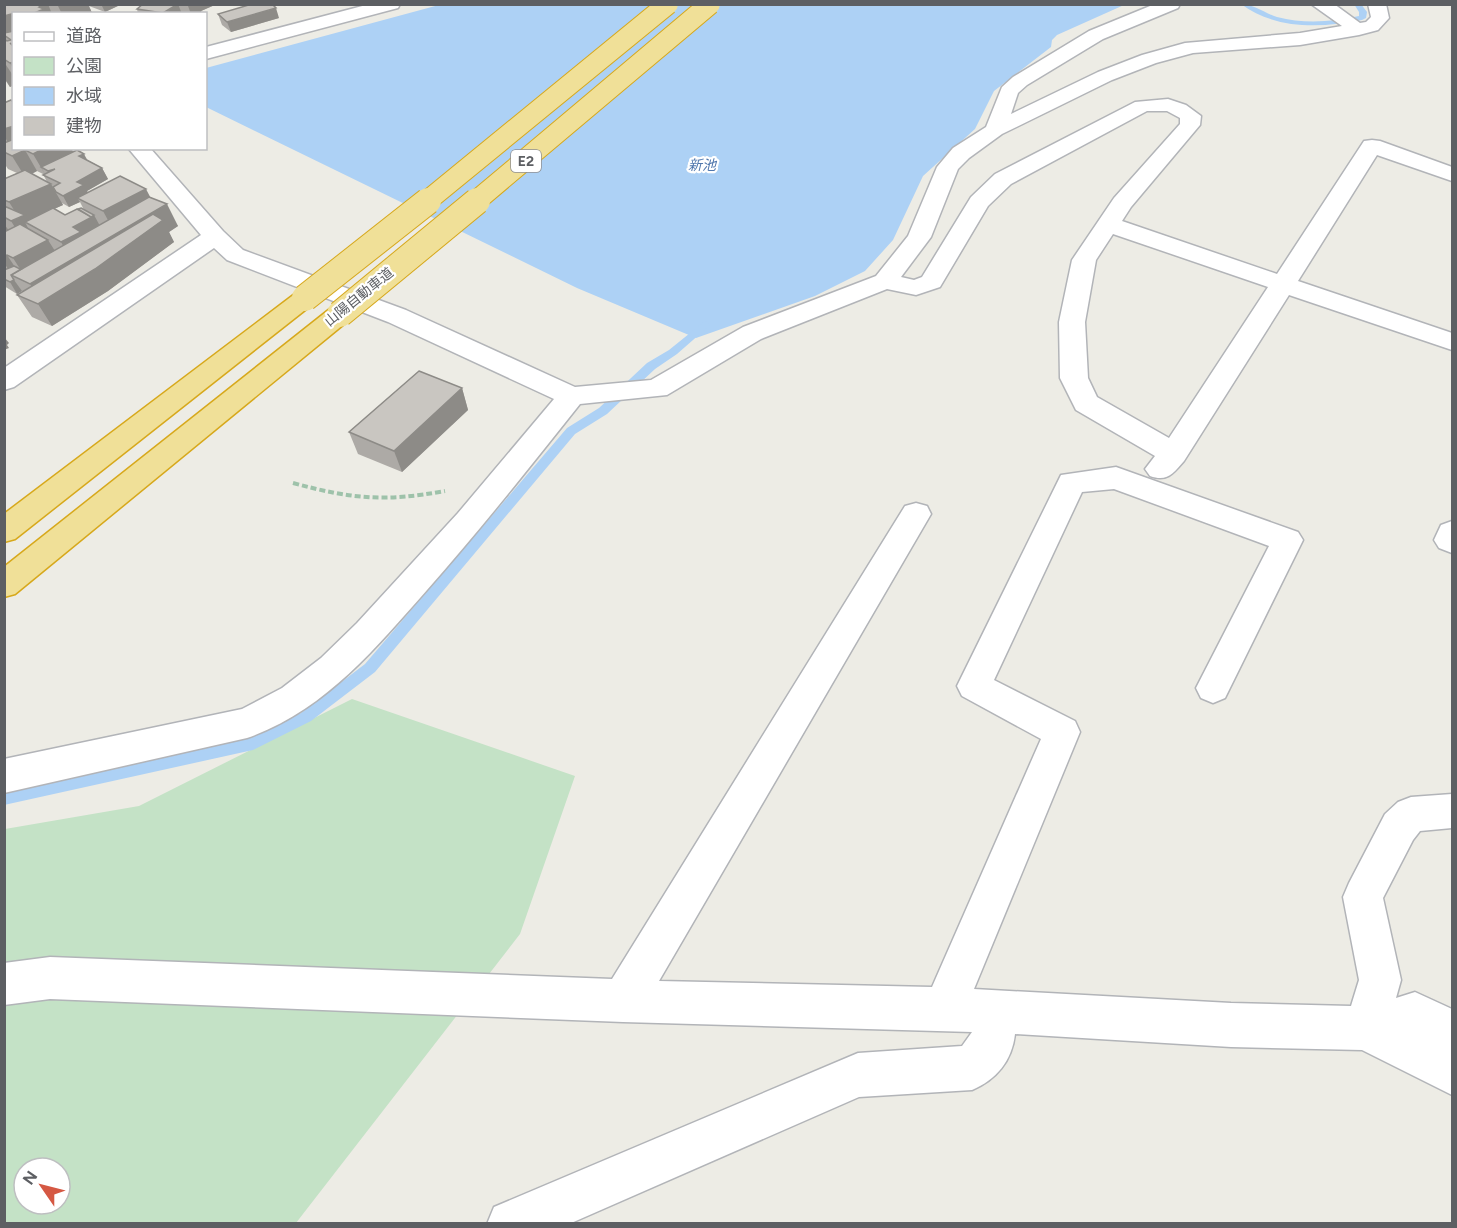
<svg xmlns="http://www.w3.org/2000/svg" width="1457" height="1228" font-family="Figtree,'Noto Sans JP',sans-serif">
<style>
.green{fill:#c4e2c6;fill-rule:evenodd}
.water{fill:#add1f5}
.lines{fill:none;stroke-linecap:round;stroke-linejoin:round}
.stream{fill:#add1f5;fill-rule:evenodd}
.minor-casing{stroke:#b2b4b8;stroke-width:3}
.highway-casing{stroke:#d7a81b;stroke-width:3}
.path{stroke:#9ec2aa;stroke-width:4;stroke-dasharray:6 3;stroke-linecap:butt}
.minor{fill:#fff;fill-rule:evenodd}
.highway{fill:#f0e098;fill-rule:evenodd}
.highway-bridge-far1-casing{stroke:#d7a81b;stroke-width:22;stroke-linecap:butt}
.highway-bridge-casing{stroke:#d7a81b;stroke-width:28;stroke-linecap:butt}
.highway-bridge-far1{stroke:#f0e098;stroke-width:20}
.highway-bridge{stroke:#f0e098;stroke-width:26}
.wall{fill:#adaaa6;fill-rule:evenodd}
.shaded-wall{fill:#8d8b87}
.building{fill:#c9c6c1;stroke:#8d8b87;stroke-width:1.5}
.labels{text-anchor:middle;dominant-baseline:central;stroke-width:4.5;stroke-linejoin:round;paint-order:stroke}
.shield{fill:#fff;stroke:#8e8f92;stroke-width:1.5}
.shield-label{font-size:14px;font-weight:bold;fill:#5d5f63}
.far-water-label{font-size:14px;font-style:italic;fill:#5077ad;stroke:#fff}
.far-street-label{font-size:14px;fill:#5d5f63;stroke:#fff}
</style>
<rect width="100%" height="100%" fill="#edece5"/>
<path class="green" d="M352,699L575,776L520,934L296,1223L5,1224V829L139,806ZM24,1168H60V1204H24Z"/>
<path class="water" d="M439,5H1124L1057,35L1052,40L1051,47L994,91L975,129L923,176L893,240L865,271L815,296L696,338L577,288L206,107V68Z"/>
<g class="lines">
<g class="stream">
<path d="M1241,4C1254,4 1264,13 1277,17C1304,24 1332,22 1359,16V12L1354,4H1361L1367,12L1366,18L1362,20C1321,28 1276,30 1241,4Z"/>
<path d="M705,321L710,324L709,326L677,354L655,369L607,414L575,434L375,672L311,721L253,750L4,805V791L251,737L301,713L365,664L567,428L599,408L647,363L669,350Z"/>
</g>
<defs>
<g id="minor">
<path d="M370,4H400L398,8L206,59V47Z"/>
<path d="M1155,4H1180L1178,8L1103,39L1027,85L1018,93L1011,114L1098,72L1142,55L1185,43L1300,33L1342,26L1311,4H1334L1360,23L1366,22L1371,17L1368,4H1386L1389,18L1378,30L1359,35L1300,45L1193,53L1156,63L1112,80L1002,134L969,158L958,169L931,237L901,277L914,280L922,277L971,197L995,174L1135,102L1168,99L1186,105L1201,116L1200,125L1131,207L1122,221L1277,274L1364,141L1372,140L1380,141L1452,167V181L1377,155L1298,281L1452,333V350L1289,295L1184,461C1173,474 1167,482 1150,476L1145,469L1155,456L1076,410L1060,378L1059,322L1072,260L1114,198L1180,124V118L1167,111H1147L1011,184L988,206L940,287L916,295L887,289L761,339L667,395L580,404C530,467 480,530 427,590C374,650 324,711 247,738L4,793V759L242,709L282,688L321,658L357,623L458,513L554,399L388,322L227,260L214,248L14,387L4,390V368L201,235L128,148H150L223,231L243,250L406,310L575,387L651,380L743,327L876,276L908,236L937,167L953,148L986,127L1002,87L1013,77L1089,31ZM1113,234L1268,287L1169,438L1097,397L1088,378L1085,322L1096,260Z"/>
<path d="M1116,467L1298,532L1303,540L1225,698L1213,703L1201,698L1196,688L1269,546L1114,489L1082,492L994,680L1075,721L1080,732L974,989L1231,1003L1351,1006L1359,980L1343,897L1349,883L1385,814L1398,802L1411,797L1452,794V828L1420,831L1413,840L1383,898L1401,980L1396,998L1415,992L1452,1009V1095L1362,1050L1231,1047L1015,1034C1012,1061 996,1080 972,1090L859,1097L569,1224H487L494,1207L858,1053L962,1046L972,1032L623,1022L50,999L4,1005V963L50,957L612,979L905,506L916,503L927,506L931,514L659,981L932,987L1041,739L962,696L957,686L1061,475Z"/>
<path d="M1452,521V553L1439,548L1434,540L1441,525Z"/>
</g>
<g id="highway">
<path d="M305,290L314,293L318,298L314,303L15,539L4,542V514L296,293Z"/>
<path d="M340,306L349,308L353,314L349,320L15,594L4,597V567L331,308Z"/>
</g>
</defs>
<use href="#minor" class="minor-casing"/>
<use href="#highway" class="highway-casing"/>
<path class="path" d="M293,483C352,499 385,502 445,491"/>
<use href="#minor" class="minor"/>
<use href="#highway" class="highway"/>
<defs>
<g id="highway-bridge-far1">
<path d="M426,202L668,4"/>
<path d="M475,202L710,4"/>
</g>
<g id="highway-bridge">
<path d="M305,298L428,201"/>
<path d="M340,314L477,201"/>
</g>
</defs>
<use href="#highway-bridge-far1" class="highway-bridge-far1-casing"/>
<use href="#highway-bridge" class="highway-bridge-casing"/>
<use href="#highway-bridge-far1" class="highway-bridge-far1"/>
<use href="#highway-bridge" class="highway-bridge"/>
</g>
<g class="wall">
<path d="M4,4H119L120,5L105,12L89,6L92,13L91,14H14V85L10,87L5,80L4,39L6,40L4,39Z"/>
<path d="M143,4H217L201,11L202,14H138L137,9Z"/>
<path d="M218,14L279,18L231,32L222,25Z"/>
<path d="M4,103L14,148L73,152L102,168L108,179L87,191L88,193L151,197L178,226L169,232L174,242L108,291L52,326L32,317L17,295L22,292V291L17,294L4,286V179L17,173L8,169L4,163ZM37,171L43,174L47,182L32,174ZM80,202L84,210L65,215L54,209L63,205L62,203L69,207Z"/>
<path d="M462,388L468,410L402,472L358,454L349,432Z"/>
</g>
<g class="shaded-wall">
<path d="M43,4H48L52,14H32L38,6Z"/>
<path d="M57,4H88L92,13L62,14Z"/>
<path d="M101,4H119L120,5L105,12Z"/>
<path d="M178,4L182,14H163Z"/>
<path d="M190,4H217L201,11L202,14H191L188,6Z"/>
<path d="M276,8L279,18L231,32L227,22Z"/>
<path d="M14,14V36L4,35V16Z"/>
<path d="M4,62L14,77V85L10,87L4,77Z"/>
<path d="M14,62V70L10,63Z"/>
<path d="M14,126V152L4,136V129Z"/>
<path d="M45,148H71L78,160L53,179L48,171L41,167L46,176L33,154Z"/>
<path d="M25,150L37,171L25,177L12,156Z"/>
<path d="M84,154L90,165L79,156Z"/>
<path d="M102,168L108,179L87,191L90,196L77,198L80,202L69,207L63,196L77,182Z"/>
<path d="M51,184L63,205L25,222L28,228L18,232L11,221L19,218L9,202Z"/>
<path d="M146,189L157,210L167,204L178,226L169,232L174,242L108,291L52,326L38,304L41,302L30,284L13,276L4,263V256L7,255L21,276L24,275L13,258L48,240L62,262L71,260L61,242L71,226L94,215L100,226L115,233L103,211Z"/>
<path d="M4,224L10,232L4,235Z"/>
<path d="M14,280L22,291L17,294L10,282Z"/>
<path d="M4,337L9,343L7,345L9,348L4,350Z"/>
<path d="M462,388L468,410L402,472L394,451Z"/>
</g>
<g class="building">
<path d="M4,4H44L39,7L44,9L32,14L15,13L4,16Z"/>
<path d="M143,4H178L163,13L137,9Z"/>
<path d="M252,4H272L276,8L227,22L218,14Z"/>
<path d="M14,31V46L10,43L14,47V62L10,63L4,59V39L7,41L11,40L4,35V33Z"/>
<path d="M11,100L14,103V126L4,129V103Z"/>
<path d="M14,139V148H45L33,154L25,150L12,156L4,152V143Z"/>
<path d="M77,150L84,154L79,156L102,168L77,182L84,185L63,196L56,192L53,187L60,183L43,175L55,169L48,171L41,167Z"/>
<path d="M25,170L51,184L9,202L4,200V179Z"/>
<path d="M120,176L146,189L103,211L77,198Z"/>
<path d="M149,197L167,204L30,284L11,275Z"/>
<path d="M4,206L25,215L11,221L4,217Z"/>
<path d="M53,208L65,215L77,209L92,217L73,227L81,232L61,242L25,222Z"/>
<path d="M81,208L94,215L91,217L78,209Z"/>
<path d="M153,214L163,220L95,269L38,304L17,295Z"/>
<path d="M20,224L48,240L13,258L7,255L4,256V232Z"/>
<path d="M14,266L20,269L23,268L11,275L14,280L10,282L4,279V270Z"/>
<path d="M419,371L462,388L394,451L349,432Z"/>
</g>
<g class="labels">
<rect class="shield" x="511" y="150" width="30" height="22" rx="4.5"/>
<g class="shield-label">
<text x="526" y="161">E2</text>
</g>
<g class="far-water-label">
<text x="702" y="165">新池</text>
</g>
<g class="far-street-label">
<text transform="translate(359 297) rotate(-39)">山陽自動車道</text>
</g>
</g>
<rect width="1457" height="1228" fill="none" stroke="#5d5f63" stroke-width="12"/>
<rect x="12" y="12" width="195" height="138" fill="#ffffff" stroke="#bebfc1" stroke-width="1.5"/>
<rect x="24" y="32" width="30" height="9" fill="#ffffff" stroke="#bebfc1" stroke-width="1.5"/>
<text x="66" y="42" font-size="18" fill="#5d5f63">道路</text>
<rect x="24" y="57" width="30" height="18" fill="#c4e2c6" stroke="#bebfc1" stroke-width="1.5"/>
<text x="66" y="72" font-size="18" fill="#5d5f63">公園</text>
<rect x="24" y="87" width="30" height="18" fill="#add1f5" stroke="#bebfc1" stroke-width="1.5"/>
<text x="66" y="102" font-size="18" fill="#5d5f63">水域</text>
<rect x="24" y="117" width="30" height="18" fill="#c9c6c1" stroke="#bebfc1" stroke-width="1.5"/>
<text x="66" y="132" font-size="18" fill="#5d5f63">建物</text>
<g transform="translate(42 1186) rotate(305)"><circle r="28" fill="#ffffff" stroke="#bebfc1" stroke-width="1.5"/>
<path d="M0-4.5L10 22L0 15L-10 22Z" fill="#d55843"/>
<text y="-9" font-size="16" font-weight="bold" text-anchor="middle" fill="#5d5f63">N</text>
</g>
</svg>
